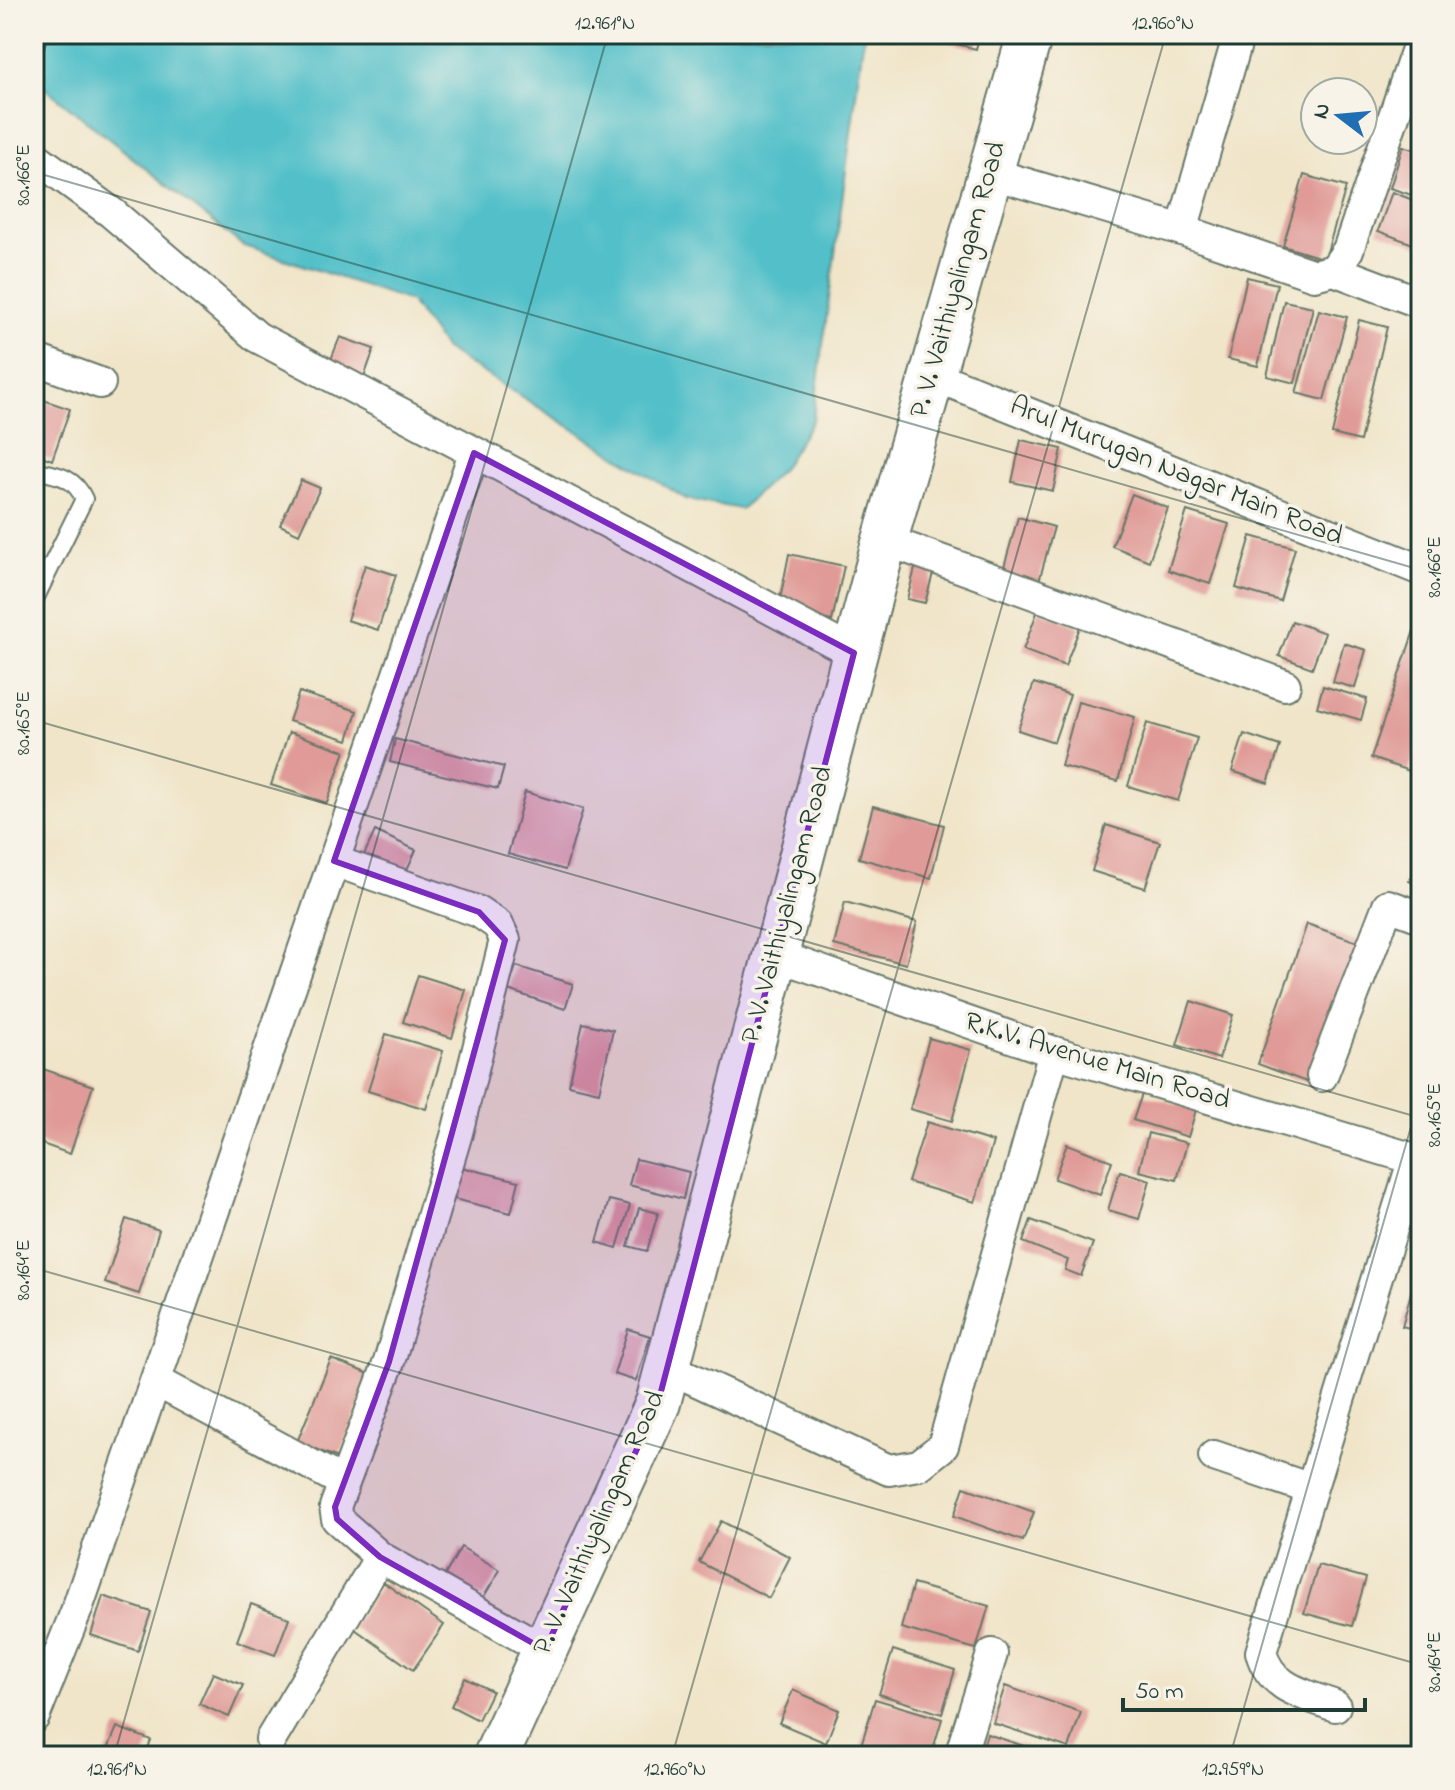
<svg xmlns="http://www.w3.org/2000/svg" width="1455" height="1790" font-family="'Indie Flower',sans-serif">
<style>
.water{fill:#52c0c9;stroke:#387e7e;stroke-width:2}
.building{fill:#e09b98}
.lines{fill:none;stroke-linecap:round;stroke-linejoin:round}
.lane-casing{stroke:#687868;stroke-width:20}
.street-casing{stroke:#687868;stroke-width:34}
.secondary-casing{stroke:#687868;stroke-width:48}
.lane{stroke:#fff;stroke-width:16}
.street{stroke:#fff;stroke-width:30}
.secondary{stroke:#fff;stroke-width:44}
.marked{fill:#7b2cbf;fill-opacity:0.2;stroke:#7b2cbf;stroke-width:6;stroke-linejoin:round}
.ticks{fill:none;stroke:#1f3d34;stroke-width:2;stroke-opacity:0.45}
.labels{text-anchor:middle;dominant-baseline:central;stroke-width:7;stroke-linejoin:round;paint-order:stroke}
.street-label{font-size:28px;fill:#1f3d34;stroke:#f7f3e8}
.neatline{fill:none;stroke:#1f3d34;stroke-width:3}
.ticks-label{font-size:20px;text-anchor:middle;fill:#1f3d34}
</style>
<rect width="100%" height="100%" fill="#f7f3e8"/>
<filter id="ink" filterUnits="userSpaceOnUse"><feTurbulence type="fractalNoise" baseFrequency=".0125" numOctaves="2"/><feDisplacementMap in="SourceGraphic" scale="16" xChannelSelector="R" yChannelSelector="G"/><feConvolveMatrix kernelMatrix="1 2 1 2 8 2 1 2 1" color-interpolation-filters="sRGB"/></filter>
<filter id="wash" filterUnits="userSpaceOnUse"><feTurbulence type="fractalNoise" baseFrequency=".006" numOctaves="4" result="noise"/><feDisplacementMap in="SourceGraphic" scale="32" xChannelSelector="R" yChannelSelector="G"/><feGaussianBlur stdDeviation="1.8" result="paint"/><feColorMatrix in="noise" values="0 0 0 0 0 0 0 0 0 0 0 0 0 0 0 0 0 1.4 0 .05"/><feComposite in="paint" operator="in"/></filter>
<g filter="url(#wash)">
<rect width="100%" height="100%" fill="#f0e5c9"/>
<path class="water" d="M34,34H864L813,420L782,469L741,509L686,499L445,349L410,301L242,245L34,79Z"/>
<g id="blocks">
<g class="building">
<path d="M934,34H980L976,49L933,38Z"/>
<path d="M1403,146L1421,152V198L1390,188Z"/>
<path d="M1304,175L1346,187L1325,259L1283,246Z"/>
<path d="M1392,192L1421,203V247L1378,231Z"/>
<path d="M1247,277L1277,284L1258,366L1228,359Z"/>
<path d="M34,289L44,293L34,317Z"/>
<path d="M1284,301L1313,307L1295,383L1267,376Z"/>
<path d="M1319,310L1347,317L1324,400L1296,393Z"/>
<path d="M1359,320L1387,327L1360,441L1332,434Z"/>
<path d="M340,337L374,349L363,380L328,367Z"/>
<path d="M38,398L70,409L52,460L34,453V410Z"/>
<path d="M1021,440L1062,449L1053,491L1012,482Z"/>
<path d="M301,480L320,488L299,534L280,525Z"/>
<path d="M1132,494L1168,508L1149,561L1112,546Z"/>
<path d="M1187,511L1229,524L1210,584L1168,570Z"/>
<path d="M1018,517L1054,527L1038,585L1002,574Z"/>
<path d="M1251,536L1295,548L1280,601L1236,588Z"/>
<path d="M789,554L844,566L832,621L778,610Z"/>
<path d="M917,561L935,566L925,603L907,599Z"/>
<path d="M365,565L396,575L378,630L347,620Z"/>
<path d="M1038,610L1080,627L1065,666L1023,650Z"/>
<path d="M1420,613L1421,736L1409,771L1371,758Z"/>
<path d="M1292,621L1325,633L1312,668L1279,656Z"/>
<path d="M1344,643L1366,650L1355,688L1333,682Z"/>
<path d="M1034,683L1070,695L1054,742L1018,730Z"/>
<path d="M1323,686L1367,699L1361,720L1317,707Z"/>
<path d="M299,692L357,711L348,740L289,721Z"/>
<path d="M1078,702L1135,717L1118,781L1061,766Z"/>
<path d="M1147,723L1197,738L1178,801L1128,786Z"/>
<path d="M289,732L345,751L327,803L271,785Z"/>
<path d="M1244,734L1280,746L1268,783L1232,771Z"/>
<path d="M395,739L504,767L498,789L390,762Z"/>
<path d="M525,792L583,809L565,870L508,854Z"/>
<path d="M873,806L944,825L931,878L859,858Z"/>
<path d="M1106,825L1160,842L1145,888L1092,871Z"/>
<path d="M375,831L416,850L405,874L364,855Z"/>
<path d="M1421,852V887L1409,881Z"/>
<path d="M845,902L917,922L906,964L834,945Z"/>
<path d="M1307,924L1358,942L1309,1083L1258,1064Z"/>
<path d="M516,966L573,984L565,1009L508,990Z"/>
<path d="M418,975L466,990L452,1038L403,1022Z"/>
<path d="M1191,1001L1233,1015L1219,1059L1177,1045Z"/>
<path d="M583,1023L613,1030L599,1092L569,1085Z"/>
<path d="M386,1034L443,1051L426,1109L368,1091Z"/>
<path d="M929,1038L971,1050L952,1121L910,1109Z"/>
<path d="M43,1069L93,1086L70,1154L34,1141V1095Z"/>
<path d="M1142,1094L1196,1110L1188,1137L1133,1120Z"/>
<path d="M927,1122L993,1142L975,1202L908,1182Z"/>
<path d="M1148,1133L1187,1143L1177,1180L1139,1171Z"/>
<path d="M1067,1144L1112,1161L1100,1195L1054,1179Z"/>
<path d="M636,1159L689,1172L683,1199L629,1185Z"/>
<path d="M461,1167L519,1181L511,1213L454,1199Z"/>
<path d="M1120,1171L1150,1180L1139,1219L1108,1210Z"/>
<path d="M609,1200L630,1205L617,1248L597,1242Z"/>
<path d="M639,1208L658,1213L647,1251L628,1246Z"/>
<path d="M126,1219L159,1230L139,1294L105,1283Z"/>
<path d="M1031,1220L1093,1243L1081,1276L1065,1270L1068,1260L1023,1242Z"/>
<path d="M1415,1278L1421,1280V1331L1402,1326Z"/>
<path d="M628,1329L650,1336L636,1381L614,1374Z"/>
<path d="M331,1359L372,1375L338,1458L297,1442Z"/>
<path d="M964,1487L1034,1512L1023,1541L954,1516Z"/>
<path d="M721,1521L790,1557L769,1598L699,1562Z"/>
<path d="M461,1547L500,1570L483,1598L445,1575Z"/>
<path d="M1318,1565L1366,1578L1352,1626L1304,1613Z"/>
<path d="M383,1582L444,1625L413,1670L352,1627Z"/>
<path d="M913,1584L989,1606L976,1649L901,1628Z"/>
<path d="M103,1596L151,1612L138,1651L91,1635Z"/>
<path d="M251,1604L289,1618L275,1655L237,1641Z"/>
<path d="M893,1650L955,1670L942,1714L879,1694Z"/>
<path d="M213,1673L243,1685L229,1717L199,1704Z"/>
<path d="M465,1678L492,1691L478,1720L451,1706Z"/>
<path d="M1005,1686L1081,1712L1069,1748L993,1723Z"/>
<path d="M793,1690L839,1710L826,1743L779,1723Z"/>
<path d="M875,1699L942,1719L931,1756H872L859,1752Z"/>
<path d="M117,1727L151,1740L145,1756H105Z"/>
<path d="M987,1734L1052,1755V1756H980Z"/>
</g>
</g>
</g>
<g filter="url(#ink)">
<use href="#blocks" fill-opacity="0" stroke="#687868" stroke-width="2"/>
<g class="lines">
<defs>
<path id="lane" d="M34,470C57,475 74,476 84,499L34,601"/>
<g id="street">
<path d="M34,156L112,213L257,337L854,653"/>
<path d="M990,173L1182,230L1314,275L1334,270L1421,303"/>
<path d="M1182,230L1239,34"/>
<path d="M1334,270L1348,250L1421,37"/>
<path d="M34,359L100,383"/>
<path d="M932,375L1421,570"/>
<path d="M885,540L1285,685"/>
<path d="M334,861L479,912L498,925L505,940L457,1133L389,1362L335,1507L337,1519L380,1557L545,1650"/>
<path d="M775,955L1054,1052L1421,1161"/>
<path d="M1322,1076L1388,905L1421,917"/>
<path d="M667,1367L889,1470L919,1465L943,1446L1054,1052"/>
<path d="M156,1381L343,1482"/>
<path d="M1214,1456L1311,1489"/>
<path d="M1335,1706C1304,1694 1270,1688 1261,1652L1414,1158"/>
<path d="M34,1717L77,1609L474,453"/>
<path d="M271,1739L380,1557"/>
<path d="M960,1756L992,1654"/>
</g>
<path id="secondary" d="M496,1756L658,1403L881,554L1030,34"/>
</defs>
<use href="#lane" class="lane-casing"/>
<use href="#street" class="street-casing"/>
<use href="#secondary" class="secondary-casing"/>
<use href="#lane" class="lane"/>
<use href="#street" class="street"/>
<use href="#secondary" class="secondary"/>
</g>
</g>
<path class="marked" d="M474,453L854,653L658,1403L545,1650L380,1557L337,1519L335,1507L389,1362L505,940L479,912L334,861Z"/>
<path class="ticks" d="M34,87L49,34M34,172L1421,570M34,720L1421,1118M34,1268L1421,1665M114,1756L608,34M672,1756L1166,34M1230,1756L1421,1092"/>
<g class="labels">
<g class="street-label">
<text transform="translate(959 280) rotate(-74)">P. V. Vaithiyalingam Road</text>
<text transform="translate(1176 472) rotate(22)">Arul Murugan Nagar Main Road</text>
<text transform="translate(788 905) rotate(-75)">P. V. Vaithiyalingam Road</text>
<text transform="translate(1097 1062) rotate(17)">R.K.V. Avenue Main Road</text>
<text transform="translate(600 1523) rotate(-66)">P. V. Vaithiyalingam Road</text>
</g>
</g>
<rect width="1455" height="1790" fill="none" stroke="#f7f3e8" stroke-width="88"/>
<g transform="translate(1339 116) rotate(286)"><circle r="38" fill="#f7f3e8" stroke="#a1aaa0" stroke-width="2"/>
<path d="M0-6L14 30L0 20L-14 30Z" fill="#1f6fb2"/>
<text y="-12" font-size="22" font-weight="bold" text-anchor="middle" fill="#1f3d34">N</text>
</g>
<path d="M1123 1698v12h242v-12" fill="none" stroke="#1f3d34" stroke-width="4"/>
<text x="1135" y="1698" font-size="24" fill="#1f3d34" stroke="#f7f3e8" stroke-width="6" paint-order="stroke">50 m</text>
<rect x="44" y="44" width="1367" height="1702" class="neatline"/>
<g class="ticks-label">
<text x="605" y="29">12.961°N</text>
<text x="1163" y="29">12.960°N</text>
<text transform="translate(22 175) rotate(-90)" y="7">80.166°E</text>
<text transform="translate(1433 567) rotate(-90)" y="7">80.166°E</text>
<text transform="translate(22 723) rotate(-90)" y="7">80.165°E</text>
<text transform="translate(1433 1115) rotate(-90)" y="7">80.165°E</text>
<text transform="translate(22 1270) rotate(-90)" y="7">80.164°E</text>
<text transform="translate(1433 1662) rotate(-90)" y="7">80.164°E</text>
<text x="117" y="1775">12.961°N</text>
<text x="675" y="1775">12.960°N</text>
<text x="1233" y="1775">12.959°N</text>
</g>
</svg>
